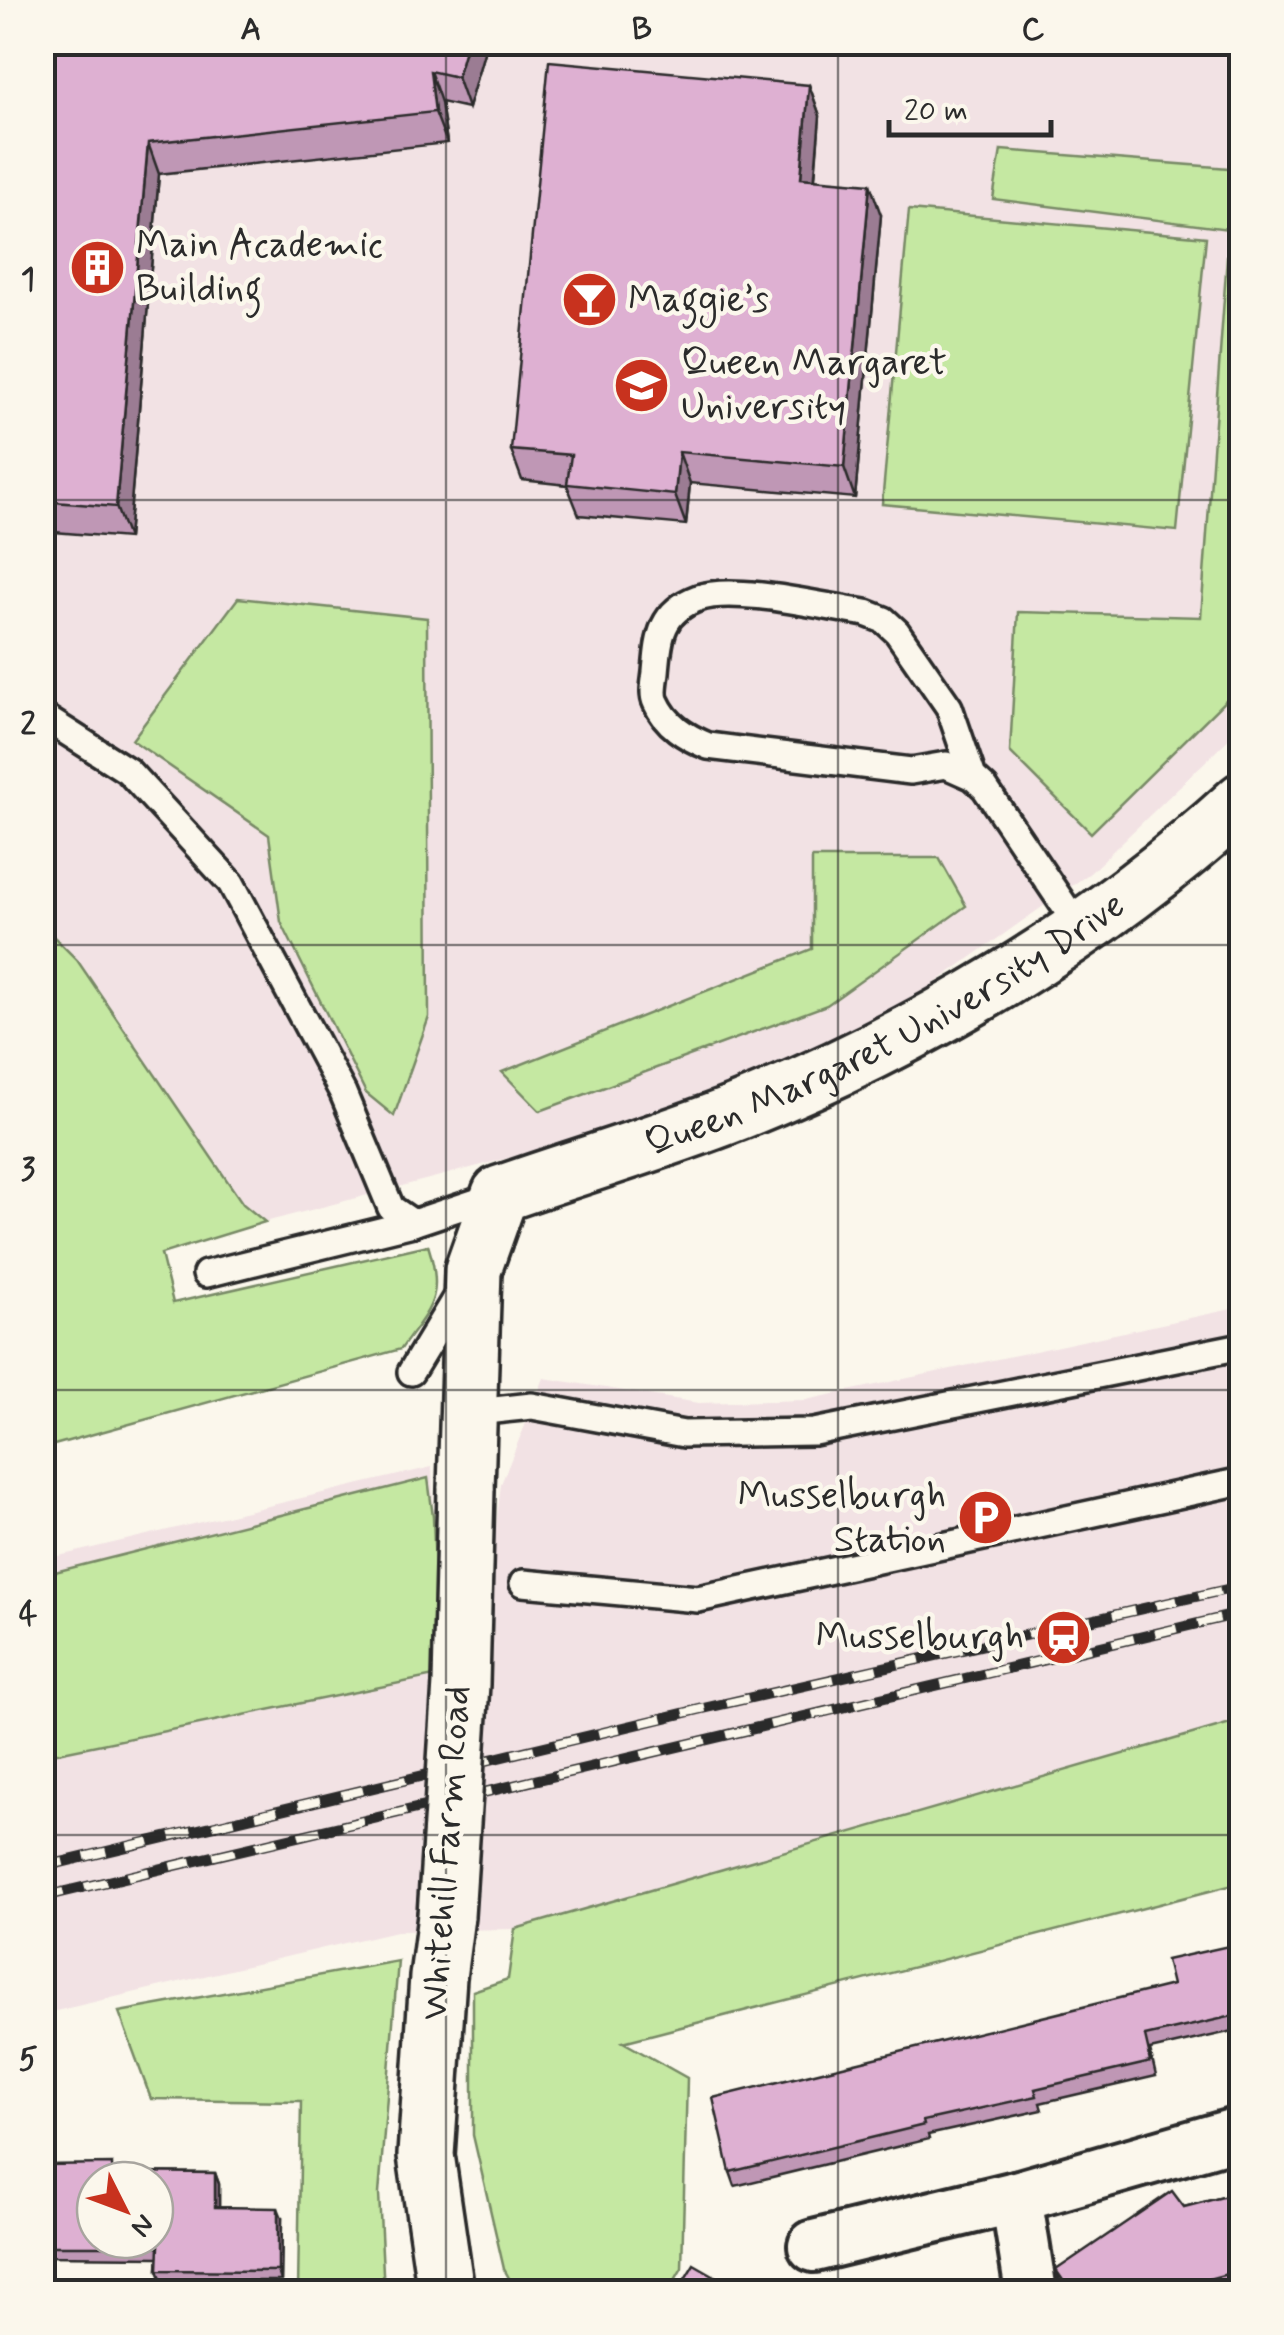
<svg xmlns="http://www.w3.org/2000/svg" width="1284" height="2335" font-family="Mynerve,sans-serif">
<style>
.built{fill:#f2e2e4}
.green{fill:#c5e8a2;stroke:#788a66;stroke-width:2.5}
.lines{fill:none;stroke-linecap:round;stroke-linejoin:round}
.service-casing{stroke:#2b2b2b;stroke-width:32}
.minor-casing{stroke:#2b2b2b;stroke-width:58}
.tertiary-casing{stroke:#2b2b2b;stroke-width:62}
.service{stroke:#fbf7ec;stroke-width:25}
.minor{stroke:#fbf7ec;stroke-width:50}
.tertiary{stroke:#fbf7ec;stroke-width:55}
.rail-casing{stroke:#2b2b2b;stroke-width:11}
.rail{stroke:#fbf7ec;stroke-width:8;stroke-dasharray:22;stroke-linecap:butt}
.tertiary-bridge-casing{stroke:#2b2b2b;stroke-width:62;stroke-linecap:butt}
.tertiary-bridge{stroke:#fbf7ec;stroke-width:55}
.wall{fill:#bf97b5;stroke:#2b2b2b;stroke-width:2.5}
.shaded-wall{fill:#9b7b93;stroke:#2b2b2b;stroke-width:2.5}
.building{fill:#deb0d2;stroke:#2b2b2b;stroke-width:2.5;fill-rule:evenodd}
.grid{fill:none;stroke:#2b2b2b;stroke-width:2.5;stroke-opacity:0.55}
.labels{text-anchor:middle;dominant-baseline:central;stroke-width:9;stroke-linejoin:round;paint-order:stroke}
.poi-label{font-size:38px;fill:#2b2b2b;stroke:#fbf7ec;text-anchor:start}
.street-label{font-size:38px;fill:#2b2b2b;stroke:#fbf7ec}
.neatline{fill:none;stroke:#2b2b2b;stroke-width:4}
.grid-label{font-size:32px;text-anchor:middle;font-weight:bold;fill:#2b2b2b}
</style>
<rect width="100%" height="100%" fill="#fbf7ec"/>
<filter id="ink" filterUnits="userSpaceOnUse"><feTurbulence type="fractalNoise" baseFrequency=".01" numOctaves="2"/><feDisplacementMap in="SourceGraphic" scale="20" xChannelSelector="R" yChannelSelector="G"/><feConvolveMatrix kernelMatrix="1 2 1 2 8 2 1 2 1" color-interpolation-filters="sRGB"/></filter>
<g filter="url(#ink)">
<g class="built">
<path d="M42,43H1241V727L1090,873L832,1056L596,1135L265,1222L243,1204L77,960L43,926Z"/>
<path d="M1241,1307V1720L515,1929L396,1931L43,2014L42,1560L432,1467L439,1674L480,1665L501,1484L544,1378L699,1403L806,1400Z"/>
</g>
<g class="green">
<path d="M1001,150L1241,169V685L1091,833L1010,752L1018,612L1201,617L1229,229L993,199Z"/>
<path d="M909,210L1206,237L1177,531L882,504Z"/>
<path d="M238,598L427,618L429,1017L394,1116L366,1093L281,922L269,835L132,740Z"/>
<path d="M812,858H939L966,906L827,1005L540,1111L502,1072L812,949Z"/>
<path d="M43,926L77,960L243,1204L265,1222L161,1254L173,1303L428,1245C445,1298 430,1308 401,1349L43,1448Z"/>
<path d="M428,1478L433,1517L439,1675L43,1756V1575Z"/>
<path d="M1241,1720V1883L623,2042L687,2078L682,2268L668,2292H517L504,2269L473,2135V1991L508,1979L515,1929Z"/>
<path d="M398,1961L379,2194L384,2292H298L301,2101L151,2099L119,2012Z"/>
</g>
<g class="lines">
<defs>
<g id="service">
<path d="M42,716L128,771L231,883L343,1093L391,1208L413,1223L500,1194"/>
<path d="M973,777L949,707L897,632L884,620L866,613C824,607 736,585 698,598C660,612 659,638 656,672C655,682 652,694 656,702C666,725 686,737 708,746L911,771L946,765L973,777L985,788L1080,929"/>
<path d="M206,1274L413,1223"/>
<path d="M411,1372L460,1291"/>
<path d="M467,1413L532,1406L684,1434L814,1432L1242,1346"/>
<path d="M523,1583L698,1599L1242,1481"/>
</g>
<g id="minor">
<path d="M1016,2197L1031,2292"/>
<path d="M814,2246L1016,2197L1242,2132"/>
</g>
<g id="tertiary">
<path id="s1" d="M466,1489L473,1270L500,1194C579,1166 660,1143 738,1112C920,1039 1097,934 1242,801"/>
<path d="M446,1916L438,1977L426,2155L446,2292"/>
</g>
</defs>
<use href="#service" class="service-casing"/>
<use href="#minor" class="minor-casing"/>
<use href="#tertiary" class="tertiary-casing"/>
<use href="#service" class="service"/>
<use href="#minor" class="minor"/>
<use href="#tertiary" class="tertiary"/>
<defs>
<g id="rail">
<path d="M42,1867L701,1709L1242,1586"/>
<path d="M42,1897L1242,1613"/>
</g>
</defs>
<use href="#rail" class="rail-casing"/>
<use href="#rail" class="rail"/>
<defs>
<path id="tertiary-bridge" d="M446,1916L461,1684L466,1489"/>
</defs>
<use href="#tertiary-bridge" class="tertiary-bridge-casing"/>
<use href="#tertiary-bridge" class="tertiary-bridge"/>
</g>
<g class="wall">
<path d="M42,42H487L468,108L441,102L447,143L159,174L128,538L42,531Z"/>
<path d="M809,85L820,116L815,179L881,215L855,498L690,483L686,525L579,515L567,485L522,480L511,450Z"/>
<path d="M1242,1943V2029L1150,2050L1156,2076L1040,2103L1042,2110L928,2135L929,2139L735,2186L730,2172L1172,1985Z"/>
<path d="M42,2165L115,2172L215,2173L219,2184V2207L282,2218L281,2281H162L158,2270L159,2257L42,2256Z"/>
<path d="M1242,2192V2285L1216,2292H1067L1061,2284L1056,2270L1184,2207Z"/>
</g>
<g class="shaded-wall">
<path d="M467,42H487L468,108L457,77Z"/>
<path d="M430,71L441,102L447,143L435,112Z"/>
<path d="M809,85L820,116L812,209L801,178Z"/>
<path d="M148,143L159,174L128,538L116,507Z"/>
<path d="M870,184L881,215L855,498L844,467Z"/>
<path d="M679,452L690,483L686,525L675,495Z"/>
<path d="M215,2173L219,2184V2218L215,2207Z"/>
<path d="M278,2208L282,2218L281,2281L278,2271Z"/>
</g>
<g class="building">
<path d="M42,42H467L457,77L430,71L435,112L148,143L116,507L42,501Z"/>
<path d="M549,61L809,85L801,178L870,184L844,467L679,452L675,495L567,484L571,455L511,450Z"/>
<path d="M1242,1943V2014L1145,2036L1151,2062L1035,2089L1037,2096L923,2121L924,2125L730,2172L713,2098L1172,1985L1166,1960Z"/>
<path d="M112,2164V2172L215,2173V2207L278,2208V2271L158,2270L159,2246H42V2165ZM95,2180H155V2240H95Z"/>
<path d="M1172,2191L1184,2207L1242,2192V2270L1160,2292L1158,2290L1150,2292H1071L1056,2270Z"/>
<path d="M694,2264L743,2292H677Z"/>
</g>
</g>
<path class="grid" d="M446,42V2292M838,42V2292M42,500H1242M42,945H1242M42,1390H1242M42,1835H1242"/>
<defs>
<symbol id="building-disc" viewBox="-11 -11 22 22"><circle r="9.5" fill="#c8321e" stroke="#fbf7ec"/><path d="M-4-6H4V6H1V3H-1V6H-4ZM-2.5-4.3h1.7v1.8h-1.7ZM.8-4.3h1.7v1.8H.8ZM-2.5-1h1.7V.8h-1.7ZM.8-1h1.7V.8H.8Z" fill="#fff"/></symbol>
<symbol id="bar-disc" viewBox="-11 -11 22 22"><circle r="9.5" fill="#c8321e" stroke="#fbf7ec"/><path d="M-6-5H6L.8 .8V4.5H3.5V6h-7V4.5H-.8V.8Z" fill="#fff"/></symbol>
<symbol id="university-disc" viewBox="-11 -11 22 22"><circle r="9.5" fill="#c8321e" stroke="#fbf7ec"/><path d="M0-5L7-2L0 1L-7-2ZM-4 1L0 2.5L4 1V4Q0 6-4 4Z" fill="#fff"/></symbol>
<symbol id="parking-disc" viewBox="-11 -11 22 22"><circle r="9.5" fill="#c8321e" stroke="#fbf7ec"/><path d="M-3.5-5.5H1a3.5 3.5 0 0 1 0 7H-1V5.5H-3.5ZM-1-3.4V-.6H.8a1.4 1.4 0 0 0 0-2.8Z" fill="#fff"/></symbol>
<symbol id="station-disc" viewBox="-11 -11 22 22"><circle r="9.5" fill="#c8321e" stroke="#fbf7ec"/><path d="M-3-6H3Q5-6 5-4V2Q5 4 3 4L4.5 6H3L1.5 4h-3L-3 6H-4.5L-3 4Q-5 4-5 2V-4Q-5-6-3-6ZM-3.5-4v3h7v-3ZM-3.5 1v1.5H-2V1ZM2 1v1.5H3.5V1Z" fill="#fff"/></symbol>
</defs>
<g fill-rule="evenodd">
<use href="#building-disc" x="66" y="236" width="63" height="63"/>
<use href="#bar-disc" x="558" y="268" width="63" height="63"/>
<use href="#university-disc" x="610" y="354" width="63" height="63"/>
<use href="#parking-disc" x="954" y="1486" width="63" height="63"/>
<use href="#station-disc" x="1032" y="1606" width="63" height="63"/>
</g>
<g class="labels">
<g class="poi-label">
<text x="136" y="245">Main Academic<tspan x="136" dy="44">Building</tspan></text>
<text x="628" y="300">Maggie’s</text>
<text x="681" y="363">Queen Margaret<tspan x="681" dy="44">University</tspan></text>
<text x="946" y="1496" text-anchor="end">Musselburgh<tspan x="946" dy="44">Station</tspan></text>
<text x="1024" y="1637" text-anchor="end">Musselburgh</text>
</g>
<g class="street-label">
<text stroke="none"><textPath href="#s1" startOffset="722">Queen Margaret University Drive</textPath></text>
<text transform="translate(447 1853) rotate(-86)">Whitehill Farm Road</text>
</g>
</g>
<rect width="1284" height="2335" fill="none" stroke="#fbf7ec" stroke-width="110"/>
<g transform="translate(125 2210) rotate(132)"><circle r="48" fill="#fbf7ec" stroke="#a8a59f" stroke-width="2.5"/>
<path d="M0-8L18 38L0 25L-18 38Z" fill="#c8321e"/>
<text y="-15" font-size="28" font-weight="bold" text-anchor="middle" fill="#2b2b2b">N</text>
</g>
<path d="M889 120v15h162v-15" fill="none" stroke="#2b2b2b" stroke-width="5"/>
<text x="904" y="120" font-size="30" fill="#2b2b2b" stroke="#fbf7ec" stroke-width="8" paint-order="stroke">20 m</text>
<rect x="55" y="55" width="1174" height="2225" class="neatline"/>
<g class="grid-label">
<text x="251" y="39">A</text>
<text x="642" y="39">B</text>
<text x="1033" y="39">C</text>
<text x="28" y="289">1</text>
<text x="28" y="734">2</text>
<text x="28" y="1179">3</text>
<text x="28" y="1624">4</text>
<text x="28" y="2069">5</text>
</g>
</svg>
